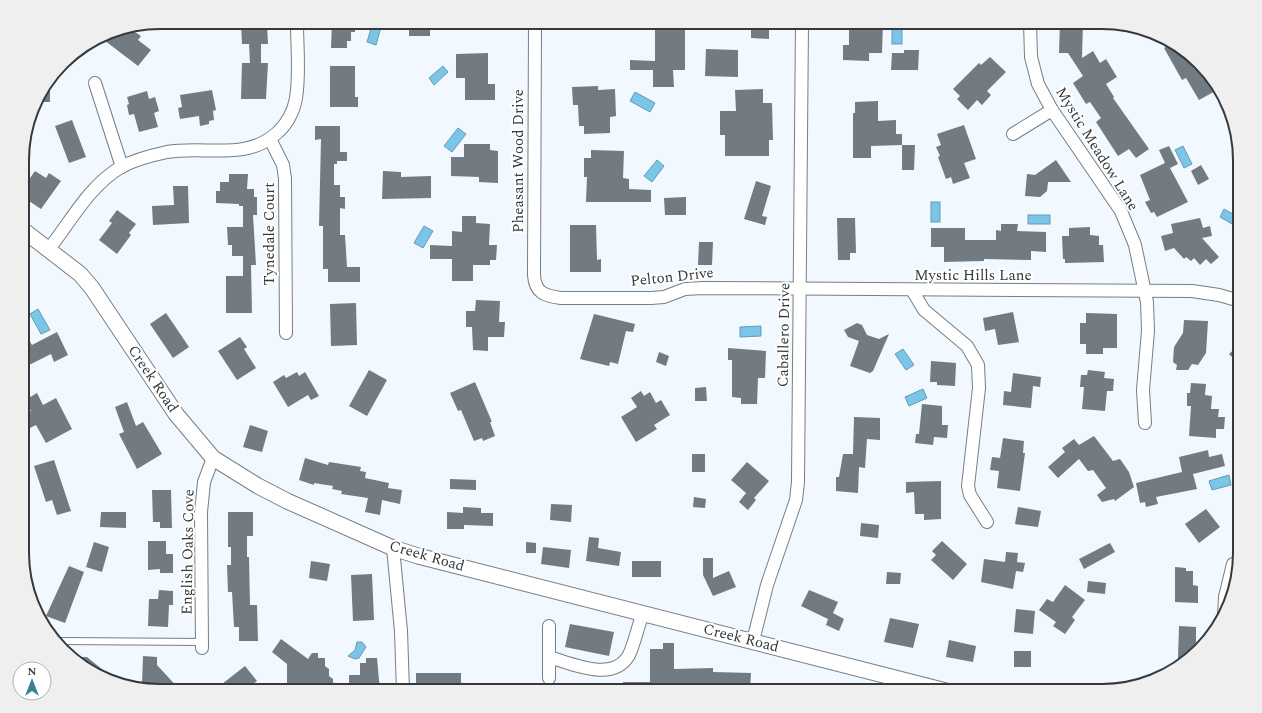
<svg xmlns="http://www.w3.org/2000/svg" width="1262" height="713" font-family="Spectral,serif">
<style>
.water{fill:#7ac5e8;stroke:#659bb4}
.building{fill:#727b82}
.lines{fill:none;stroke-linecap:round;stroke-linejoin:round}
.service-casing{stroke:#767e85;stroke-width:8}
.minor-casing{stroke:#767e85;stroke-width:14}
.tertiary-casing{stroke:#767e85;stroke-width:17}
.service{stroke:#fff;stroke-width:6}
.minor{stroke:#fff;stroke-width:12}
.tertiary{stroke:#fff;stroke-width:15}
.labels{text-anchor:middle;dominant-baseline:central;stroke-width:4;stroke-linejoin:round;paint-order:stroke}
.street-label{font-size:15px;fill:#35393c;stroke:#fff}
.rim{fill:none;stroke:#35393c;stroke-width:2}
</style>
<rect width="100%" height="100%" fill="#f1f8ff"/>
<g class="water">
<rect x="892" y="22" width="10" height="22"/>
<path d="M372,25L381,27L376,45L367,42Z"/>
<path d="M443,66L448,72L434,85L429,78Z"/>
<path d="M635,92L655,103L650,112L630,101Z"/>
<path d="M458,128L466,134L452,152L444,146Z"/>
<path d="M1183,146L1192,164L1184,168L1175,150Z"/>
<path d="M657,160L664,166L652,182L644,176Z"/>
<rect x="931" y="202" width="9" height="20"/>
<path d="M1224,209L1240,218L1239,228L1220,217Z"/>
<rect x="1028" y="215" width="22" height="9"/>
<path d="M424,226L433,231L423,248L414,243Z"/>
<path d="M38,309L50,330L41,334L30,314Z"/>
<path d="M761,326V336L740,337V327Z"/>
<path d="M903,349L914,365L906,370L895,354Z"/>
<path d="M923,389L927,398L909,406L905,397Z"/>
<path d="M1229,475L1231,485L1212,490L1209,481Z"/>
<path d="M357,642H362L366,647L359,658L355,659L348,656L355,650Z"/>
</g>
<g class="building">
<path d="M241,22L267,24L268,44H261V63H268L266,99H241L242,63H250L249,44H242Z"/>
<path d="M332,22H355V32H351V41H347V48H331Z"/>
<rect x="409" y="22" width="21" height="14"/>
<path d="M751,22H769V39L751,38Z"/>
<path d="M852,22H883L882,53H869V61L843,60V45H849V24H852Z"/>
<path d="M1060,22H1083L1082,58L1093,51L1100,63L1106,59L1117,77L1106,84L1114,97L1113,98L1149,149L1136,158L1129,149L1118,156L1096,122L1101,118L1090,102L1086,104L1073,83L1083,76L1068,53H1059Z"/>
<path d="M655,26H685V70H673L674,87H653V70H630V60L655,61Z"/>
<path d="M125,29L129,33L132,30L141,36L138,40L151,50L138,66L100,37L107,32Z"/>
<path d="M1173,43L1217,84L1219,89L1199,100L1186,78L1182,80L1164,48Z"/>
<path d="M706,49L738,50V77L705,76Z"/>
<path d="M904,50H919L918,70H891L892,53H904Z"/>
<path d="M488,53V84H495V100H465V78H456V54Z"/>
<path d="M990,57L1006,72L987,91L991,95L982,105L977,100L968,110L957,99L960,96L953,89L979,63L981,65Z"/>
<path d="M330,66H355V97H358V107H330Z"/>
<path d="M50,81V102H35L36,99Z"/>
<path d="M598,86V90L615,89L616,116L610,117V133L584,134V126H579L578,105H573L572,87Z"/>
<path d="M763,89V103H772L773,140H769V156H725V135H720V111H736L735,90Z"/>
<path d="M212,90L216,110L213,111L214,120L209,121V124L200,126L199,116L180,119L178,108L182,107L180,95Z"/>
<path d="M147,91L149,99L155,97L159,111L154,113L158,127L139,132L134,114L129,115L127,105L129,104L127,97Z"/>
<path d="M878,101V121L896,120V134H902V145L871,146V158H853V113H855V102Z"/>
<path d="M72,120L86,157L69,163L55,126Z"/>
<path d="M964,125L976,159L964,163L970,178L953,184L951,177L946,179L938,157L940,156L936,147L941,145L937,134Z"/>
<path d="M315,126H340V152H347V161H337V164H334V185H340V197H345V209L340,208V235H345L347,267H360V282H328V269H323V226H319L321,139L315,140Z"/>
<path d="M464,144H490V150L498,151V183L479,182V177L451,176V157H464Z"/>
<path d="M902,145H915L914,170H902Z"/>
<path d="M1169,146L1178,164L1170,168L1188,202L1157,217L1154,212L1151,213L1145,202L1150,200L1140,175L1165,163L1159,150Z"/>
<path d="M591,150L624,151L623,178L629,179V189L651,190V202H586L587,177H584V158H591Z"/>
<path d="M1056,160L1071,182H1048L1047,191L1040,197L1025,196L1027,174L1035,175Z"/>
<path d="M1201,165L1209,179L1198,185L1191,171Z"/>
<path d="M35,171L46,178L49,173L61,181L41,209L23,197V188Z"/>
<path d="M383,171L401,172V177L431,176V198L382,199Z"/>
<path d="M229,174H248L247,189H254V197H257V215H253L256,265H251L252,313H226V276H243V256H232V245H228L227,227H243V206H239V204L216,203V191H220V182H229Z"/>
<path d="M756,181L771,186L762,216L767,217L765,225L744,219Z"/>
<path d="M173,186H188L189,223L153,225L152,206L174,205Z"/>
<path d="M686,197V215H665L664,198Z"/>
<path d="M117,210L136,224L129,233L131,235L117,254L99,240L112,223L109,221Z"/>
<path d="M462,216H476V223L490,224L489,245H497L496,260H490V265H473V281H452V259H430V245L452,246V231L462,232Z"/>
<path d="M837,218H855L856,253H850V260H838Z"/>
<path d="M1200,218L1203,228L1210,226L1212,236L1202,238L1219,257L1211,264L1206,259L1200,265L1194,258L1191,261L1186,257L1184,259L1174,248L1165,251L1161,236L1173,233L1171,224Z"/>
<path d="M1001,224H1018L1017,231L1046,232V252L1031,251V260L984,259V261L944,262V247H931V228H965V240H996V230L1001,231Z"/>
<path d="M570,225H596L597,260L601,259V272H570Z"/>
<path d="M1090,227V235L1099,236V245H1103L1104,262L1065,263V259H1063L1062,236H1069V228Z"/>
<path d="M699,242H713L712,265H698Z"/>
<path d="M476,300L500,301L499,322H505L504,337H488V351L473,350L472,327H466V311H475Z"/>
<path d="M356,303L357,345L331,346L330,304Z"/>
<path d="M1013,312L1019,342L998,345L995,329L985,331L983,318Z"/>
<path d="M166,313L189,347L173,358L150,324Z"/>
<path d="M1086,313L1117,314V348H1103V354H1086V344H1080V323H1086Z"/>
<path d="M594,314L635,324L633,332L626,331L618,364L610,362L609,366L580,359Z"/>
<path d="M1184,320L1208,321L1206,353L1198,365L1192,364L1188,370H1176L1177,365L1173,362L1174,347L1183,333Z"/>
<path d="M857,323L862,325L867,335L879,339L889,334L873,371L870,373L850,366L859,341L848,337L844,330Z"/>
<path d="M57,332L68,355L54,362L51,354L23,368V343L29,340L32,345Z"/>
<path d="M240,337L247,347L244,349L256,368L237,380L218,351Z"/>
<path d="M1240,344V365L1229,354Z"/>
<path d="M728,348L766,351L765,378H758L757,404H741V398L732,397V360H728Z"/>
<path d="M659,352L669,356L666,366L656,362Z"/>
<path d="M931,361L956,363L955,386L937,385V382H930Z"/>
<path d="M369,370L387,380L367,416L349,406Z"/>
<path d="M1088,370L1105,372L1104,378L1114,379L1113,391H1107L1105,411L1082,409L1084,387H1080L1081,375H1087Z"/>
<path d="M297,372L299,376L305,372L319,396L311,400L308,395L288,407L273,382L284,375L286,378Z"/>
<path d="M1013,373L1041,377L1040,387L1033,386L1031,408L1003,405L1004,391L1011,392Z"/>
<path d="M475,382L492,422H490L495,436L483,441L482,438L474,441L461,410L458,411L450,393Z"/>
<path d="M1191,383L1206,384L1205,395L1212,396L1211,409H1219L1218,417H1225L1224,429H1216V438L1189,436L1191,406H1187V393H1190Z"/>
<path d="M706,387L707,401H695V388Z"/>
<path d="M641,391L644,396L650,392L656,403L661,400L670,415L654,425L657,429L636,442L621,417L637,407L631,398Z"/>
<path d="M37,393L43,405L56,398L72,429L46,443L36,425L28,429L23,419V415L31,411L25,400Z"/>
<path d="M127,402L136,426L143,422L162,454L137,469L119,434L124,432L115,407Z"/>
<path d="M922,404L942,406V425H948L947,438L934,437L933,445L915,443L916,434H919Z"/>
<path d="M854,417L880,418V440L867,439L865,468L859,467L858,493L836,491V477H839L843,454H853Z"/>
<path d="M250,425L268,431L262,452L243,447Z"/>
<path d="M1094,436L1113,461L1120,459L1129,472L1134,487L1115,501L1114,499L1102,502L1097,495L1106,488L1093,470L1088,471L1079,459L1058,478L1048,467L1065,452L1062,448L1074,439L1079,445Z"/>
<path d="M1003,438L1024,441L1023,453H1025L1020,491L997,488L999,471L990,470L992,457L1000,458Z"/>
<path d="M1208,450L1209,457L1222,454L1225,466L1193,474L1197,489L1156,497L1158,504L1146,507L1145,502L1140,503L1136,483L1182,472L1179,457Z"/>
<rect x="692" y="454" width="13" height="18"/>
<path d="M305,458L328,465L329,462L361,467L360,471L366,472L365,478L389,483L388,488L402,490L400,504L382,500L380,515L365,512L368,498L341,494L342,491L332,489L333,486L314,483V485L299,480Z"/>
<path d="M54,460L71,511L57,515L52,500L46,502L34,466Z"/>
<path d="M747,462L769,481L754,498L756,500L748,510L739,502L746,493L731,480Z"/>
<path d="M450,479L476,480V490L450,489Z"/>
<path d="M941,481V519L924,520V514H915L914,492L906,493V482Z"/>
<path d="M152,490H171L172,528H160V522H153Z"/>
<path d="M694,497L706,499L705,508L693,507Z"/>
<path d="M551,504L572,505L571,522L550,520Z"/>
<path d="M463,507L481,508V513H493V526L464,525V529H447V512L463,513Z"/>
<path d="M1018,507L1041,511L1038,527L1015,524Z"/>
<path d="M1206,509L1220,527L1199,543L1185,524Z"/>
<path d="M101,512H126V528L100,527Z"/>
<path d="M228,512H253V536H247V557H249L250,605H257L258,641H239V627H234L232,592H228L227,565H231V547H228Z"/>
<path d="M861,523L879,525L878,538L860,536Z"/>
<path d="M589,537L599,538L598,548L621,552L619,566L586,561Z"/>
<path d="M148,541H166V554H173V573H160V569L148,570Z"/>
<path d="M942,541L967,564L953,580L931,560L936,555L932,551Z"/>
<path d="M94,542L109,547L102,572L86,567Z"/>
<path d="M526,542L536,543V553H526Z"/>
<path d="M1110,543L1115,552L1084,569L1079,559Z"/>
<path d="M543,547L571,550L569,568L541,564Z"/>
<path d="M1006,552L1018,553L1017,562L1025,563L1023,572L1016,571L1013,589L981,582L984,559L1005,562Z"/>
<path d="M703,558H713V578L729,571L736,587L713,596L703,575Z"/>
<path d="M311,561L330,564L327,581L309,578Z"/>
<rect x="632" y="561" width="29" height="16"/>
<path d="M69,566L84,572L65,623L46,616Z"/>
<path d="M1175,567L1186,568V571H1193V585L1198,586V603L1175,602Z"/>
<path d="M887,572L901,573L900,584H886Z"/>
<path d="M372,574L374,620L353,621L351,575Z"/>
<path d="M1088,581L1106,583L1105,594L1087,592Z"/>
<path d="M1065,585L1085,600L1072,617L1075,620L1065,634L1053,626L1056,622L1039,610L1047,599L1053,602Z"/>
<path d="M159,590L173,591V605H169L168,627L148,626L149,599H158Z"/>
<path d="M809,590L838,602L833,613L844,619L839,631L826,625L828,619L801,606Z"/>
<path d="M1016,609L1035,611L1033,634L1014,632Z"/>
<path d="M890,618L919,624L913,648L884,642Z"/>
<path d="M570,624L614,632L609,656L565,647Z"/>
<path d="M1179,626L1196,627V649L1187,659H1178Z"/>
<path d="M281,639L308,659L312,653H318V658H325V666L329,669V676L333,679V688L330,687L329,691H316L317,687H297V690H287V664L272,652Z"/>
<path d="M949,640L976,646L973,662L946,657Z"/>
<path d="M663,643H674V669L713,668V672L751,673L750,691H623V682H650V649H663Z"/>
<rect x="1014" y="651" width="17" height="16"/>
<path d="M143,656L157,657V665L181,691H160L145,687L142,684Z"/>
<path d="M74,657H87L114,679L91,673Z"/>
<path d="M366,658H377L380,691H359V685H349V675H360V663H366Z"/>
<path d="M245,666L257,681L243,691H213Z"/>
<rect x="416" y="673" width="45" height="18"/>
</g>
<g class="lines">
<defs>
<path id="service" d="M60,641L203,642"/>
<g id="minor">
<path d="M535,22L534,275C535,293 545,296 561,298H651L664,297L685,289L703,288L1192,291L1219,295L1240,301"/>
<path d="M1030,22L1031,57L1038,84L1052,110L1121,211L1135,245L1147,302L1148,331L1143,390L1145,423"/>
<path d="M95,83L122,167"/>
<path d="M1013,134L1052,110"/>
<path d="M270,139L283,165L285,178L286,333"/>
<path d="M49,249C71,221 89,186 121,167C134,160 153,155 167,152C206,145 246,162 278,132C287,124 294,111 296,98C300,74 297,47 297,22"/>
<path d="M912,290L924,310L967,346L978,365L979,388L968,486L970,495L987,522"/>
<path d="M393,548L401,631L403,691"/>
<path d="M1224,615L1225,597L1233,564"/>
<path d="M549,626V678"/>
<path d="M753,641L767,585L796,500L798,482L802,22"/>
<path d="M202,648L201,512L204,482L213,458"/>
<path d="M549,657C573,664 613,683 629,655C635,642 638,626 643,613"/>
</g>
<path id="tertiary" d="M23,230L80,274L92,288L176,414L213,458L258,486L287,501L393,548L418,556L946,691"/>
</defs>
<use href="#service" class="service-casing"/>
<use href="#minor" class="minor-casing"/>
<use href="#tertiary" class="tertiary-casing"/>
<use href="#service" class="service"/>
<use href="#minor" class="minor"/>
<use href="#tertiary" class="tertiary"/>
</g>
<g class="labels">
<g class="street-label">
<text transform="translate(1097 149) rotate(58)">Mystic Meadow Lane</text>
<text transform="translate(518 161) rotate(-90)">Pheasant Wood Drive</text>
<text transform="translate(269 234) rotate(-90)">Tynedale Court</text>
<text x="973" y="275">Mystic Hills Lane</text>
<text transform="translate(672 277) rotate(-6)">Pelton Drive</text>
<text transform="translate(784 335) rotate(-89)">Caballero Drive</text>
<text transform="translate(153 379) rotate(56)">Creek Road</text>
<text transform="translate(188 552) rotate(-89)">English Oaks Cove</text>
<text transform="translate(427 556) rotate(16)">Creek Road</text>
<text transform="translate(741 638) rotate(14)">Creek Road</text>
</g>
</g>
<path d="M0 0H1262V713H0ZM160 29H1102A131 131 0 0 1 1233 160V553A131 131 0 0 1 1102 684H160A131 131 0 0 1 29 553V160A131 131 0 0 1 160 29Z" fill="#efefef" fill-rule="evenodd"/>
<path class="rim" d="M160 29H1102A131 131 0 0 1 1233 160V553A131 131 0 0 1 1102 684H160A131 131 0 0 1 29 553V160A131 131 0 0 1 160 29Z"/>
<g transform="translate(32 681)"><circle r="19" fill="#ffffff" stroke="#aeb0b1"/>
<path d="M0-3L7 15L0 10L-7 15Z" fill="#3c828d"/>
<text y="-6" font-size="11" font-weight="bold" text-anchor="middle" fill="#35393c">N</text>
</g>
</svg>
